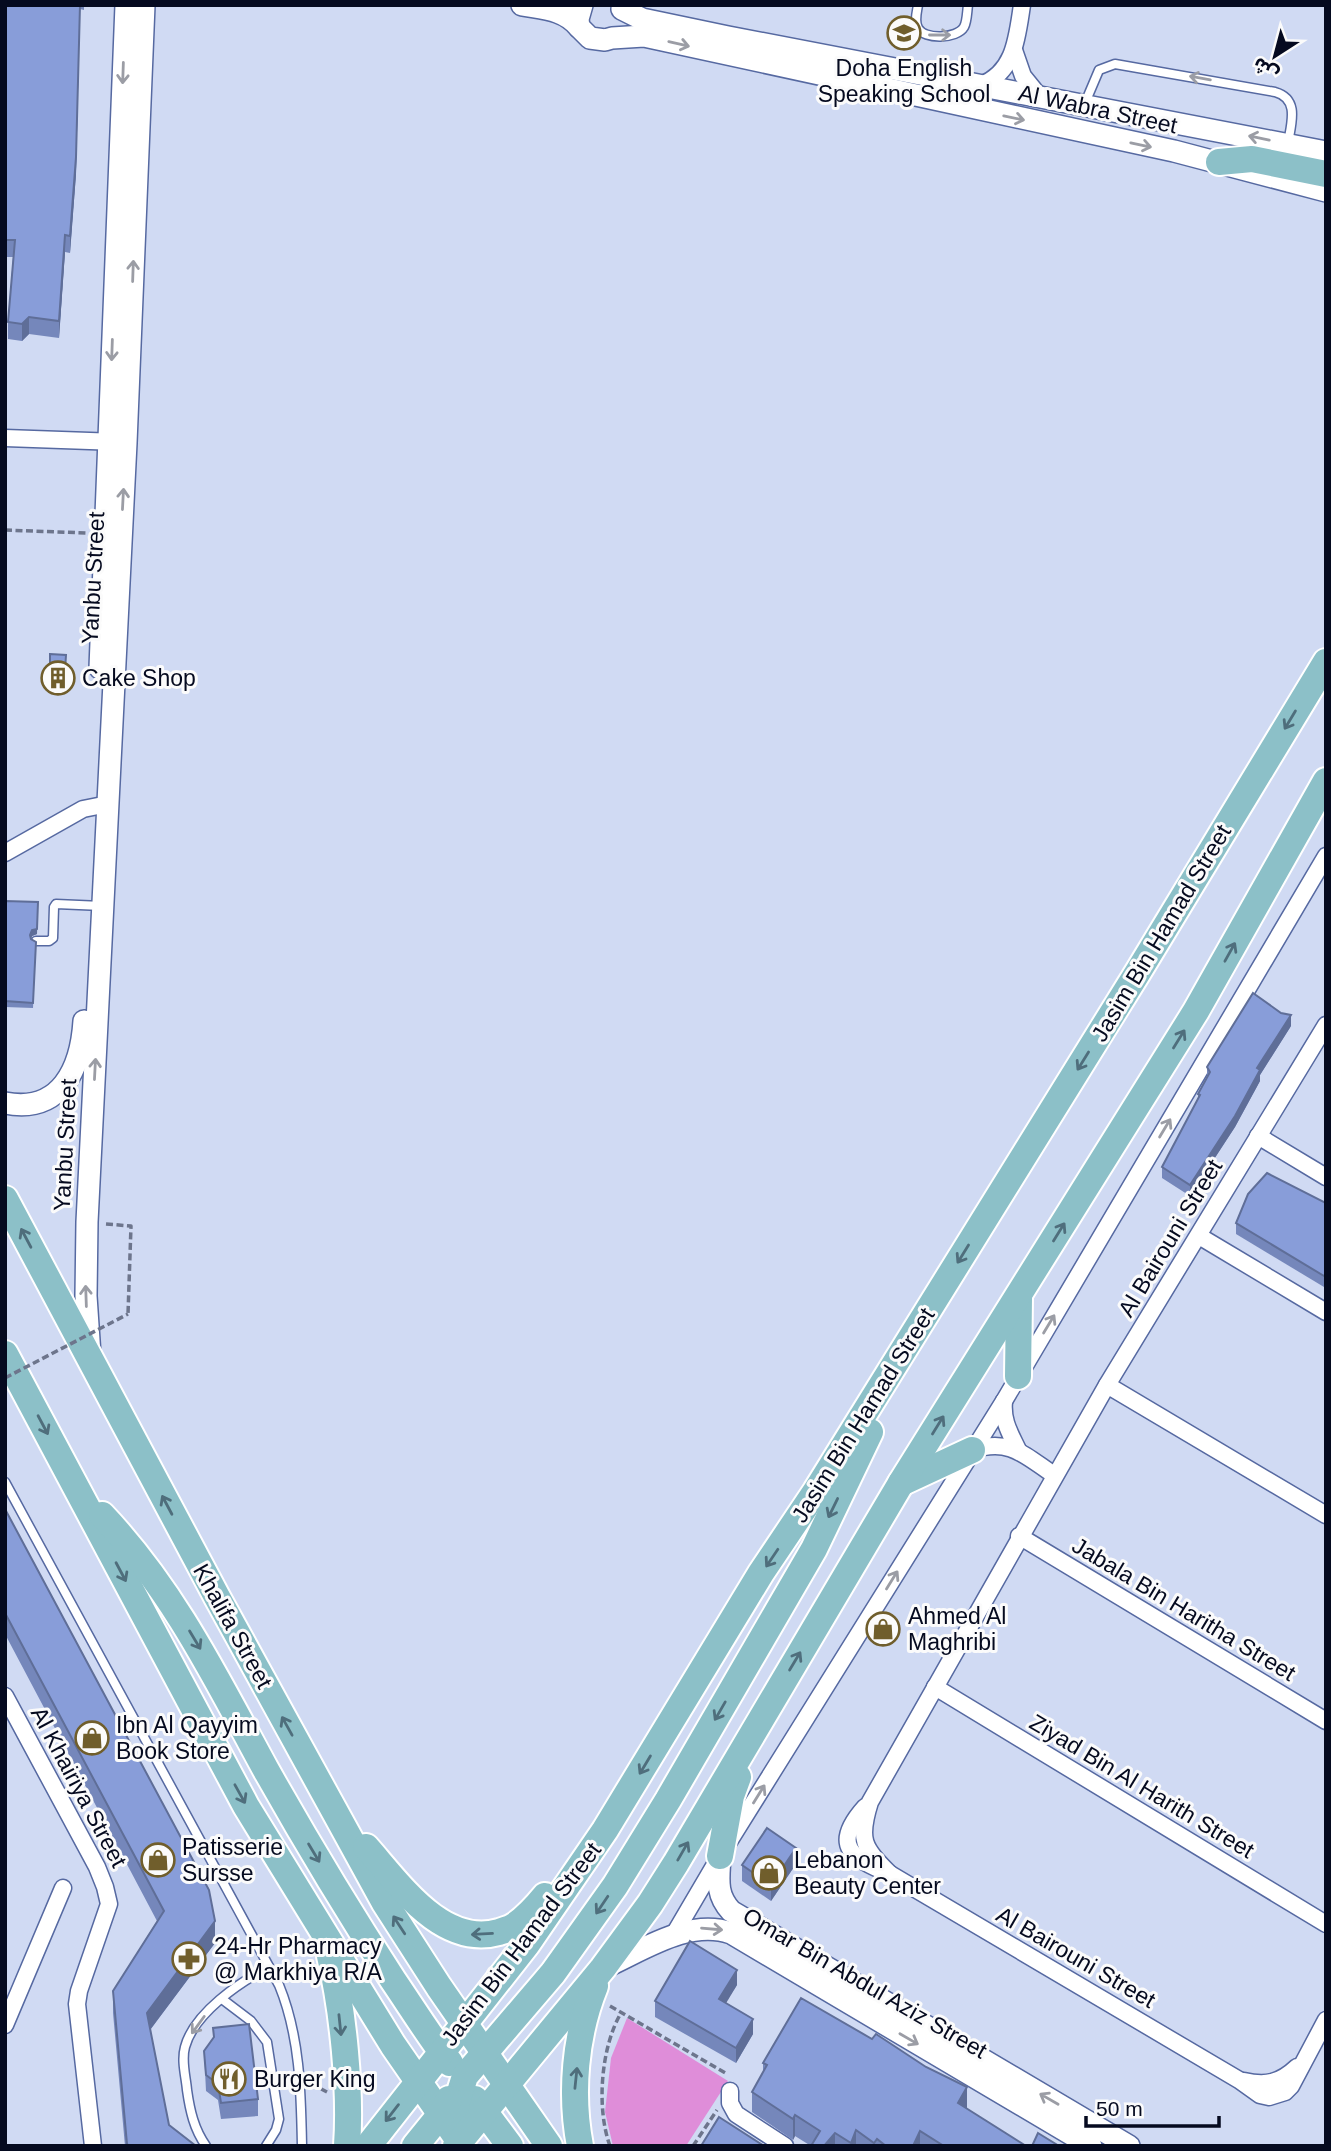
<svg xmlns="http://www.w3.org/2000/svg" width="1331" height="2151" font-family="Arial,'Noto Sans Arabic',sans-serif">
<style>
.green{fill:#df8dd9}
.lines{fill:none;stroke-linecap:round;stroke-linejoin:round}
.service-casing{stroke:#5669a1;stroke-width:11}
.minor-casing{stroke:#5669a1;stroke-width:19}
.tertiary-casing{stroke:#5669a1;stroke-width:24}
.primary-casing{stroke:#fff;stroke-width:30}
.path{stroke:#6d758c;stroke-width:3.5;stroke-dasharray:7 3.5;stroke-linecap:butt}
.service{stroke:#fff;stroke-width:8}
.minor{stroke:#fff;stroke-width:16}
.tertiary{stroke:#fff;stroke-width:21}
.primary{stroke:#8cc0c8;stroke-width:26}
.path-bridge{stroke:#6d758c;stroke-width:3.5;stroke-dasharray:7 3.5;stroke-linecap:butt}
.wall{fill:#7587bb}
.shaded-wall{fill:#5f6e98}
.building{fill:#889dd9;stroke:#5f6e98;stroke-width:2}
.oneway{stroke:#9b9da5}
.oneway2{stroke:#4f6e7c}
.labels{text-anchor:middle;dominant-baseline:central;stroke-width:6;stroke-linejoin:round;paint-order:stroke}
.poi-label{font-size:23px;fill:#050a1f;stroke:#fbfbfb;text-anchor:start}
.street-label{font-size:23px;fill:#050a1f;stroke:#fbfbfb}
</style>
<rect width="100%" height="100%" fill="#d0daf3"/>
<path class="green" d="M627,2018L728,2081L686,2146H613L605,2112L611,2058Z"/>
<g class="lines">
<defs>
<g id="service">
<path d="M918,5C917,12 914,21 918,28C924,40 957,39 964,27C967,22 967,12 968,5"/>
<path d="M1085,103L1099,70L1115,64L1275,92C1300,99 1291,124 1288,143"/>
<path d="M36,941H49L53,938L54,907L56,904L102,906"/>
<path d="M5,1482L279,1985C300,2036 301,2091 302,2146"/>
<path d="M222,1999L251,2021L267,2042L279,2119L276,2130L266,2146"/>
<path d="M206,2146C194,2129 190,2111 187,2090C186,2077 181,2061 185,2047C194,2013 240,1982 269,1967"/>
</g>
<g id="minor">
<path d="M1014,50L1023,76L1040,97"/>
<path d="M981,85C1015,72 1017,37 1022,5"/>
<path d="M5,438L118,442"/>
<path d="M5,853L83,809L108,804"/>
<path d="M1258,1136L1326,1177"/>
<path d="M1199,1236L1326,1312"/>
<path d="M1107,1385L1326,1515"/>
<path d="M1004,1401C1002,1421 1010,1433 1018,1450"/>
<path d="M972,1450C1010,1438 1024,1455 1054,1475"/>
<path d="M1019,1536L1326,1721"/>
<path d="M935,1687L1326,1924"/>
<path d="M5,1696L97,1867L105,1887L109,1904L79,1991L77,2004L93,2146"/>
<path d="M865,1807C830,1846 852,1858 890,1874L1239,2080L1260,2095L1269,2097L1285,2092L1291,2086L1326,2020"/>
<path d="M890,1874C863,1847 858,1840 870,1802L1107,1385L1326,1025"/>
<path d="M673,1936L720,1856L1004,1401L1326,856"/>
<path d="M5,2025L63,1888"/>
<path d="M1244,2081C1266,2086 1280,2083 1297,2067"/>
<path d="M730,2091V2103L736,2114L785,2146"/>
</g>
<g id="tertiary">
<path d="M522,5C544,9 564,9 579,27"/>
<path d="M582,5L578,19L579,27L590,38L605,40L612,38L644,36L1174,151L1326,191"/>
<path d="M622,9L642,19L728,37L1326,152"/>
<path d="M100,668L126,5"/>
<path d="M5,1103C61,1114 81,1068 84,1021"/>
<path d="M90,1355L86,1296L87,1222L126,443L144,5"/>
<path d="M720,1856C719,1878 715,1894 731,1911L1129,2146"/>
<path d="M603,1968C642,1951 688,1918 731,1933L1091,2146"/>
</g>
<g id="primary">
<path d="M1219,162L1252,159L1326,174"/>
<path d="M5,1199L217,1597L385,1903L439,1987L549,2146"/>
<path d="M5,1354L246,1806L393,2045L458,2139"/>
<path d="M1018,1376L1019,1298"/>
<path d="M901,1483L972,1450"/>
<path d="M102,1515C174,1591 217,1680 266,1770C306,1841 348,1911 393,1980C412,2008 430,2037 450,2063"/>
<path d="M366,1847C399,1884 442,1948 499,1932C504,1930 510,1929 514,1926C526,1918 536,1907 545,1896"/>
<path d="M720,1856L731,1796L738,1777"/>
<path d="M330,1956C343,2010 351,2091 347,2146"/>
<path d="M475,2099L510,2146"/>
<path d="M460,2141L456,2124V2105L465,2076L553,1973L615,1886L668,1800L814,1549L870,1432"/>
<path d="M368,2146L527,1944L605,1830L761,1573L816,1491L1138,972L1326,662"/>
<path d="M415,2146L441,2114L449,2099"/>
<path d="M456,2146L603,1968L650,1904L676,1863L901,1483L1196,1011L1326,781"/>
<path d="M580,2146C570,2094 575,2035 595,1986"/>
</g>
</defs>
<use href="#service" class="service-casing"/>
<use href="#minor" class="minor-casing"/>
<use href="#tertiary" class="tertiary-casing"/>
<use href="#primary" class="primary-casing"/>
<g class="path">
<path d="M5,530L86,533"/>
<path d="M106,1224L131,1226L128,1314"/>
<path d="M610,2006L727,2074"/>
<path d="M312,2084L327,2092"/>
<path d="M610,2146C596,2108 601,2047 621,2013"/>
<path d="M693,2146L717,2110"/>
</g>
<use href="#service" class="service"/>
<use href="#minor" class="minor"/>
<use href="#tertiary" class="tertiary"/>
<use href="#primary" class="primary"/>
<path class="path-bridge" d="M5,1378L128,1314"/>
</g>
<g class="wall">
<path d="M5,5H84V10L80,9L76,174L70,253L65,252L59,338L29,334L22,341L8,339V322L13,257H5Z"/>
<path d="M50,654L66,671L65,687L50,686Z"/>
<path d="M5,901L37,934L32,936L31,939L36,942L33,1008L5,1007Z"/>
<path d="M1291,1026L1260,1075V1081L1235,1127L1190,1196L1162,1178V1167L1198,1098V1094L1207,1077V1067Z"/>
<path d="M1326,1203L1324,1287L1236,1234V1223Z"/>
<path d="M5,1509L215,1943L150,2030L169,2125L196,2146H125L113,2013V1991L157,1921L5,1634Z"/>
<path d="M796,1864L771,1901L742,1881V1865Z"/>
<path d="M737,1985L725,2003L753,2034L736,2063L655,2017V2001Z"/>
<path d="M213,2028L258,2099V2116L221,2119L218,2100L206,2091L204,2051L213,2039Z"/>
<path d="M763,2063L967,2108V2109L1026,2146H811L795,2136L793,2140L752,2112V2092L763,2072Z"/>
</g>
<g class="shaded-wall">
<path d="M80,5L76,174L70,253V236Z"/>
<path d="M65,235V252L59,338V321Z"/>
<path d="M29,317V334L22,341V324Z"/>
<path d="M38,902L37,934L32,936L30,940V935Z"/>
<path d="M1291,1015V1026L1260,1075V1081L1235,1127L1190,1196V1185L1257,1068Z"/>
<path d="M1326,1273V1284L1324,1287V1276Z"/>
<path d="M796,1848V1864L771,1901V1885Z"/>
<path d="M215,1921V1943L147,2034V2013Z"/>
<path d="M737,1970V1985L719,2015V1999Z"/>
<path d="M753,2019V2034L736,2063V2048Z"/>
<path d="M967,2087V2108L958,2124V2103Z"/>
<path d="M795,2115V2136L793,2140V2119Z"/>
<path d="M856,2130V2146H851V2143Z"/>
<path d="M920,2131V2146H913Z"/>
<path d="M835,2133V2146H824Z"/>
</g>
<g class="building">
<path d="M5,5H80L76,157L70,236L65,235L59,321L29,317L22,324L8,322L15,240H5Z"/>
<path d="M50,654L66,655L65,671L50,670Z"/>
<path d="M5,901L38,902L37,929L32,930L30,935L31,939L36,942L33,1003L5,1001Z"/>
<path d="M1253,993L1281,1013L1291,1015L1257,1068L1260,1070L1235,1116L1190,1185L1162,1167L1200,1095L1198,1094L1210,1072L1207,1067Z"/>
<path d="M1267,1173L1326,1203V1273L1324,1276L1236,1223L1248,1194Z"/>
<path d="M5,1509L209,1890L215,1921L147,2013L169,2125L196,2146H129L127,2144L113,1991L164,1911L5,1613Z"/>
<path d="M767,1828L796,1848L771,1885L742,1865Z"/>
<path d="M690,1941L737,1970L719,1999L753,2019L736,2048L655,2001Z"/>
<path d="M801,1998L872,2039L876,2034L926,2067L967,2087L958,2103L1026,2146H944L920,2131L913,2146H886L877,2139L874,2143L856,2130L851,2143L835,2133L824,2146H811L820,2131L795,2115L793,2119L752,2092L767,2065L763,2063Z"/>
<path d="M249,2024L258,2099L221,2103L218,2084L206,2075L204,2051L214,2037L213,2028Z"/>
<path d="M719,2117L764,2146H701Z"/>
<path d="M1038,2133L1059,2146H1032Z"/>
</g>
<defs><path id="oneway-shaft" d="M-6 0H5M1.5-3L5.5 0L1.5 3" fill="none" stroke-width="1.6" stroke-linecap="round" stroke-linejoin="round" transform="scale(1.75)"/></defs>
<g class="oneway">
<use href="#oneway-shaft" transform="translate(940 35)"/>
<use href="#oneway-shaft" transform="translate(679 44) rotate(13)"/>
<use href="#oneway-shaft" transform="translate(123 73) rotate(92)"/>
<use href="#oneway-shaft" transform="translate(1200 78) rotate(-170)"/>
<use href="#oneway-shaft" transform="translate(1014 118) rotate(12)"/>
<use href="#oneway-shaft" transform="translate(1259 138) rotate(-168)"/>
<use href="#oneway-shaft" transform="translate(1141 145) rotate(12)"/>
<use href="#oneway-shaft" transform="translate(133 271) rotate(-88)"/>
<use href="#oneway-shaft" transform="translate(112 350) rotate(92)"/>
<use href="#oneway-shaft" transform="translate(123 499) rotate(-87)"/>
<use href="#oneway-shaft" transform="translate(95 1069) rotate(-87)"/>
<use href="#oneway-shaft" transform="translate(1165 1128) rotate(-59)"/>
<use href="#oneway-shaft" transform="translate(86 1296) rotate(-92)"/>
<use href="#oneway-shaft" transform="translate(1049 1324) rotate(-59)"/>
<use href="#oneway-shaft" transform="translate(892 1580) rotate(-58)"/>
<use href="#oneway-shaft" transform="translate(759 1794) rotate(-58)"/>
<use href="#oneway-shaft" transform="translate(712 1929) rotate(5)"/>
<use href="#oneway-shaft" transform="translate(198 2025) rotate(126)"/>
<use href="#oneway-shaft" transform="translate(909 2039) rotate(30)"/>
<use href="#oneway-shaft" transform="translate(1049 2099) rotate(-150)"/>
</g>
<g class="oneway2">
<use href="#oneway-shaft" transform="translate(1290 720) rotate(121)"/>
<use href="#oneway-shaft" transform="translate(1230 952) rotate(-61)"/>
<use href="#oneway-shaft" transform="translate(1179 1039) rotate(-58)"/>
<use href="#oneway-shaft" transform="translate(1083 1061) rotate(122)"/>
<use href="#oneway-shaft" transform="translate(1059 1232) rotate(-58)"/>
<use href="#oneway-shaft" transform="translate(26 1238) rotate(-118)"/>
<use href="#oneway-shaft" transform="translate(963 1254) rotate(122)"/>
<use href="#oneway-shaft" transform="translate(43 1425) rotate(62)"/>
<use href="#oneway-shaft" transform="translate(938 1425) rotate(-58)"/>
<use href="#oneway-shaft" transform="translate(167 1505) rotate(-118)"/>
<use href="#oneway-shaft" transform="translate(833 1508) rotate(116)"/>
<use href="#oneway-shaft" transform="translate(772 1558) rotate(124)"/>
<use href="#oneway-shaft" transform="translate(121 1572) rotate(62)"/>
<use href="#oneway-shaft" transform="translate(195 1640) rotate(59)"/>
<use href="#oneway-shaft" transform="translate(795 1661) rotate(-59)"/>
<use href="#oneway-shaft" transform="translate(720 1711) rotate(120)"/>
<use href="#oneway-shaft" transform="translate(287 1726) rotate(-119)"/>
<use href="#oneway-shaft" transform="translate(645 1765) rotate(121)"/>
<use href="#oneway-shaft" transform="translate(240 1794) rotate(61)"/>
<use href="#oneway-shaft" transform="translate(683 1851) rotate(-60)"/>
<use href="#oneway-shaft" transform="translate(314 1853) rotate(59)"/>
<use href="#oneway-shaft" transform="translate(602 1905) rotate(124)"/>
<use href="#oneway-shaft" transform="translate(399 1925) rotate(-123)"/>
<use href="#oneway-shaft" transform="translate(482 1934) rotate(177)"/>
<use href="#oneway-shaft" transform="translate(340 2025) rotate(84)"/>
<use href="#oneway-shaft" transform="translate(576 2078) rotate(-84)"/>
<use href="#oneway-shaft" transform="translate(392 2113) rotate(128)"/>
</g>
<defs>
<symbol id="school-ring" viewBox="-11 -11 22 22"><circle r="9.5" fill="#fbfbfb" stroke="#705e2c" stroke-width="1.5"/><path d="M0-5L7-2L0 1L-7-2ZM-4 1L0 2.5L4 1V4Q0 6-4 4Z" fill="#705e2c"/></symbol>
<symbol id="building-ring" viewBox="-11 -11 22 22"><circle r="9.5" fill="#fbfbfb" stroke="#705e2c" stroke-width="1.5"/><path d="M-4-6H4V6H1V3H-1V6H-4ZM-2.5-4.3h1.7v1.8h-1.7ZM.8-4.3h1.7v1.8H.8ZM-2.5-1h1.7V.8h-1.7ZM.8-1h1.7V.8H.8Z" fill="#705e2c"/></symbol>
<symbol id="shop-ring" viewBox="-11 -11 22 22"><circle r="9.5" fill="#fbfbfb" stroke="#705e2c" stroke-width="1.5"/><path d="M-5-2.5h2.3a2.7 3.5 0 0 1 5.4 0H5L5.5 6h-11ZM-1.5-2.5h3a1.5 2.3 0 0 0-3 0Z" fill="#705e2c"/></symbol>
<symbol id="pharmacy-ring" viewBox="-11 -11 22 22"><circle r="9.5" fill="#fbfbfb" stroke="#705e2c" stroke-width="1.5"/><path d="M-2-6h4v4h4v4h-4v4h-4v-4h-4v-4h4Z" fill="#705e2c"/></symbol>
<symbol id="restaurant-ring" viewBox="-11 -11 22 22"><circle r="9.5" fill="#fbfbfb" stroke="#705e2c" stroke-width="1.5"/><path d="M-5-6h1v4h1v-4h1v4h1v-4h1v5L-1.5 .5V6h-2V.5L-5-1ZM5-6V6H3V1.5H1.5Q1.5-4 5-6Z" fill="#705e2c"/></symbol>
</defs>
<g fill-rule="evenodd">
<use href="#school-ring" x="885" y="14" width="38" height="38"/>
<use href="#building-ring" x="39" y="659" width="38" height="38"/>
<use href="#shop-ring" x="864" y="1610" width="38" height="38"/>
<use href="#shop-ring" x="73" y="1719" width="38" height="38"/>
<use href="#shop-ring" x="139" y="1841" width="38" height="38"/>
<use href="#shop-ring" x="750" y="1854" width="38" height="38"/>
<use href="#pharmacy-ring" x="170" y="1940" width="38" height="38"/>
<use href="#restaurant-ring" x="210" y="2060" width="38" height="38"/>
</g>
<g class="labels">
<g class="poi-label">
<text x="904" y="68" text-anchor="middle">Doha English<tspan x="904" dy="26">Speaking School</tspan></text>
<text x="82" y="678">Cake Shop</text>
<text x="908" y="1616">Ahmed Al<tspan x="908" dy="26">Maghribi</tspan></text>
<text x="116" y="1725">Ibn Al Qayyim<tspan x="116" dy="26">Book Store</tspan></text>
<text x="182" y="1847">Patisserie<tspan x="182" dy="26">Sursse</tspan></text>
<text x="794" y="1860">Lebanon<tspan x="794" dy="26">Beauty Center</tspan></text>
<text x="214" y="1946">24-Hr Pharmacy<tspan x="214" dy="26">@ Markhiya R/A</tspan></text>
<text x="254" y="2079">Burger King</text>
</g>
<g class="street-label">
<text transform="translate(1098 109) rotate(12)">Al Wabra Street</text>
<text transform="translate(93 578) rotate(-87)">Yanbu Street</text>
<text transform="translate(1161 933) rotate(-59)">Jasim Bin Hamad Street</text>
<text transform="translate(65 1145) rotate(-87)">Yanbu Street</text>
<text transform="translate(1170 1238) rotate(-59)">Al Bairouni Street</text>
<text transform="translate(863 1415) rotate(-58)">Jasim Bin Hamad Street</text>
<text transform="translate(1184 1609) rotate(31)">Jabala Bin Haritha Street</text>
<text transform="translate(233 1626) rotate(61)">Khalifa Street</text>
<text transform="translate(1142 1786) rotate(31)">Ziyad Bin Al Harith Street</text>
<text transform="translate(79 1787) rotate(62)">Al Khairiya Street</text>
<text transform="translate(521 1944) rotate(-53)">Jasim Bin Hamad Street</text>
<text transform="translate(1076 1957) rotate(30)">Al Bairouni Street</text>
<text transform="translate(865 1983) rotate(30)">Omar Bin Abdul Aziz Street</text>
</g>
</g>
<rect width="1331" height="2151" fill="none" stroke="#050a1f" stroke-width="14"/>
<g transform="translate(1275 56) rotate(216)" stroke="#fbfbfb" stroke-width="5" paint-order="stroke">
<path d="M0-5L12 26L0 18L-12 26Z" fill="#050a1f"/>
<text y="-10" font-size="19" font-weight="bold" text-anchor="middle" fill="#050a1f">ش</text>
</g>
<path d="M1086 2116v10h133v-10" fill="none" stroke="#050a1f" stroke-width="3.5"/>
<text x="1096" y="2116" font-size="21" fill="#050a1f" stroke="#fbfbfb" stroke-width="5" paint-order="stroke">50 m</text>
</svg>
